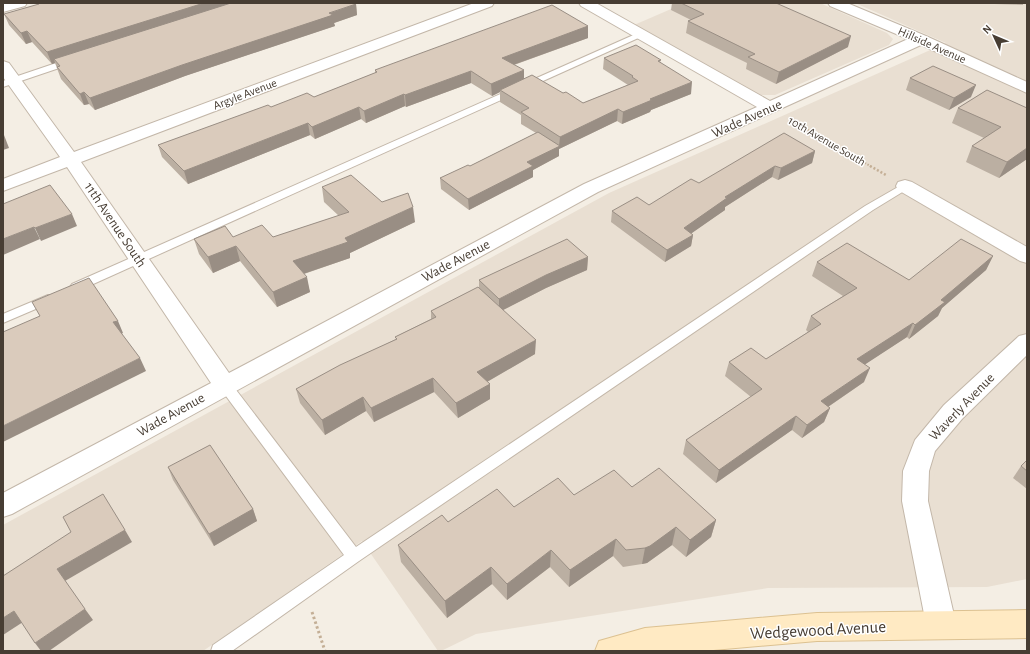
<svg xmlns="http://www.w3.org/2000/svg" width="1030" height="654" font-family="'Alegreya Sans',sans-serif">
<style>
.residential{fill:#e9dfd2}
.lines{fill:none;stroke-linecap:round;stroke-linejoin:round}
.service-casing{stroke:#c3b7a9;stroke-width:2}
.minor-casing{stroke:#c3b7a9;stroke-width:2}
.secondary-casing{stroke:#dcc191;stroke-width:2}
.path-far2{stroke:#c4af96;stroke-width:2;stroke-dasharray:1.5 1.5;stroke-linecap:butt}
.path-far1{stroke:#c4af96;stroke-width:2.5;stroke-dasharray:2 2;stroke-linecap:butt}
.path{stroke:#c4af96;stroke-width:3;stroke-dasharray:2.5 2.5;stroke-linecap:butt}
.service{fill:#fff;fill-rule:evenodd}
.minor{fill:#fff;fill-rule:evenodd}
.secondary{fill:#ffeac3;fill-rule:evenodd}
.wall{fill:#bbafa2}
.shaded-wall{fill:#998e84}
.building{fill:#dacbbc;stroke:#998e84}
.labels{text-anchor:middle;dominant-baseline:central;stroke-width:3;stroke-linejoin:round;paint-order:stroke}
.far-street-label{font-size:12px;fill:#473d33;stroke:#fff}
.street-label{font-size:14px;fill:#473d33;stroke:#fff}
.near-street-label{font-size:17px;fill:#473d33;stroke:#fff}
</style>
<rect width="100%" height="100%" fill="#f4eee4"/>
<g class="residential">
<path d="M685,3H820L887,33L893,39L889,45L775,95H761L755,93L634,25Z"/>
<path d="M855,3H1027V579L987,587L768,588L476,634L441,651H438L362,541L203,651H3V525L609,193L946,43Z"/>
</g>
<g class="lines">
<defs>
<g id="service">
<path d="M638,33H641L645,35L80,290H72L70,287L72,284Z"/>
<path d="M71,58L74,59L75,61L74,63L3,87V81Z"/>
<path d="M905,183L910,186L909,188L873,210L359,561L232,651H211L213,645L344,555L220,388L219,385L220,382L225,380L230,382L356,547L865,206Z"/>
<path d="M48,295L52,296L54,299L52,302L3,323V314Z"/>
</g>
<g id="minor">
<path d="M3,3H27L25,6L3,12Z"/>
<path d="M474,3H494L492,6L81,162L229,373L584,184L757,107L581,6L579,3H596L770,101L908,39L830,6L828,3H847L926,36L1027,82V93L921,45L598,192L12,514L3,517V493L211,383L67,167L3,191V179L60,157L3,77V61L9,63L74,152Z"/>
<path d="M905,180L912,182L1027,247V263L1020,261L898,190L896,186L898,182Z"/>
<path d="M1027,334V355L962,419L935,451L929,471L928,501L956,624L951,634L941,638L931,634L926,624L902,501L903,471L915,440L944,405L1019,336Z"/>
</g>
<path id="secondary" d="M1027,610V638L817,641L702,651H595L599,641L645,628L817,613Z"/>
</defs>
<use href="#service" class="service-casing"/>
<use href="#minor" class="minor-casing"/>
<use href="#secondary" class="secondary-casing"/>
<path class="path-far2" d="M792,121L872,167"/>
<path class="path-far1" d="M870,166L886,175"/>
<path class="path" d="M312,612L325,651"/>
<use href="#service" class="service"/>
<use href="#minor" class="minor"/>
<use href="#secondary" class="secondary"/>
</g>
<g class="wall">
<path d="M36,3H354L356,4L357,15L334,23L335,26L185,76L95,110L89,104L84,105L61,79L55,63L52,64L32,42L26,44L9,25L4,14L37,5Z"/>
<path d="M672,3H776L848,47L776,84L746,69L747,63L686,33L688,21L691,20L671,10Z"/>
<path d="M963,3H1023V5Z"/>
<path d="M588,26V38L514,65L524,79L563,93L583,103L628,85L603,69L604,58L661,60L660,62L691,94L651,110L650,112L622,124L617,121L559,149V156L533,170V177L469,210L441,189L440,178L470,166L536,133L521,124V115L500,102V92L492,96L471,83L406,107L405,106L366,123L361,119L315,139L310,135L188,184L162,157L158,145L271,107L314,97L375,73V70Z"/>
<path d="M910,78L971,97L949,110L906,90Z"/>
<path d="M987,90L1027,159L999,178L966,162L972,146L984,138L952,123L958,108Z"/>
<path d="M815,151L812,163L778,180L772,177L725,207V210L691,233L693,235L691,246L665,262L611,222L612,211L649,205L699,183Z"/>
<path d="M322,187L382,202L415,222L350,253V258L304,274L310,292L277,307L240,261L213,273L199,254L194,239L233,237H273L339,216L324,202Z"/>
<path d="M993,256L986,270L942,308L938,316L909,339L907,337L865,364L864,382L828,407L830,408L824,422L802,438L792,430L716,483L683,454L686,440L751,397L725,376L729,362L766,359L808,332L806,330L811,316L843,296L812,276L817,262L909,280Z"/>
<path d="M588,257L587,270L546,288L503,310L535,354L487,382L490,399L458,418L434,392L374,422L366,411L325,435L300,403L296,389L396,339L395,337L431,319V311L479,288V280Z"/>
<path d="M1027,460V489L1013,478L1021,466Z"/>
<path d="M168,467L253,509L257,521L214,546L173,480Z"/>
<path d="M632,487L716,520L711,537L686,557L672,545L647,563L642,564L623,567L613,556L569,587L550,567L507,600L492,584L447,618L401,562L398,545L448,522L574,495Z"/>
</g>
<g class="shaded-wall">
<path d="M204,3H240L54,59L55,63L52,64L47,52Z"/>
<path d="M356,4L357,15L334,23L335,26L185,76L95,110L90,98L182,65Z"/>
<path d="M588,26V38L502,69V58Z"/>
<path d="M27,31L32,42L26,44L21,33Z"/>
<path d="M851,36L848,47L776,84L779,72Z"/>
<path d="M524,70V82L500,90V92L492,96L491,84Z"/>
<path d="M471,71V83L406,107L405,95Z"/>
<path d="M692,82L691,94L651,110L650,112L622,124L623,112L650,99Z"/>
<path d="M976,85L971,97L949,110L954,98Z"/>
<path d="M84,92L89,104L84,105L80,94Z"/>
<path d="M404,94L405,106L366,123L364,111Z"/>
<path d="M359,107L361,119L315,139L312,127Z"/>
<path d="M618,109L617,121L559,149V156L533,170V177L469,210L468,199L527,162L559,146L560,137Z"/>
<path d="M308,123L310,135L188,184L184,171Z"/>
<path d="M4,135L9,148L3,150V136Z"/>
<path d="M1027,148V159L999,178L1007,162Z"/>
<path d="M815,151L812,163L778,180L781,168Z"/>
<path d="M775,166L772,177L725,207V210L682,240L684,228L725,197Z"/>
<path d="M413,207L415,222L350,253V258L297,276L293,261L345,238Z"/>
<path d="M72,214L77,226L41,241L35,228Z"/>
<path d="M34,227L40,239L3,255V239Z"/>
<path d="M693,235L691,246L665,262L667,250Z"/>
<path d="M236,246L240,261L213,273L208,257Z"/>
<path d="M993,256L986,270L942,308L938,316L909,339L915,325L941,300Z"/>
<path d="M588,257L587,270L546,288L499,312V299L546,275Z"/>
<path d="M307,277L310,292L277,307L273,292Z"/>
<path d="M118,321L123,333L119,335L113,322Z"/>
<path d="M913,323L907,337L852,373L857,359Z"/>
<path d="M536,340L535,354L478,387L477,372Z"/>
<path d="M140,358L146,371L3,442V426Z"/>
<path d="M870,368L864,382L816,415L821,401Z"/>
<path d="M433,378L434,392L374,422L371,408Z"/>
<path d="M490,384V399L458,418L456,403Z"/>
<path d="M363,397L366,411L325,435L322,420Z"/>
<path d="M830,408L824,422L802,438L807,425Z"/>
<path d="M796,416L792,430L716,483L719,470Z"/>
<path d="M253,509L257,521L214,546L209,534Z"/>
<path d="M716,520L711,537L686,557L690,540Z"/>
<path d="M676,527L672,545L647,563L642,564L645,548Z"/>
<path d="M125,530L132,542L65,581L57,569Z"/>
<path d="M616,539L613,556L569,587L570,570Z"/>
<path d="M551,550L550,567L507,600V584Z"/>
<path d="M491,567L492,584L447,618L445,601Z"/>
<path d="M85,609L93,620L49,651H41L35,643Z"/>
<path d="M14,611L23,622L3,635V618Z"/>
</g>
<g class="building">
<path d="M37,3H204L47,52L27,31L21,33L4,14L39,4Z"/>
<path d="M231,3H354L356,4L329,13L333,15L182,65L90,98L84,92L80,94L57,67L60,66L54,59Z"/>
<path d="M681,3H776L851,36L779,72L748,57L755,54L688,21L704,14Z"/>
<path d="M552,5L588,26L502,58L524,70L491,84L471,71L405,95L404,94L364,111L359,107L312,127L308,123L184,171L158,145L268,105L271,107L307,93L314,97L377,72L375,70Z"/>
<path d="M636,45L661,60L658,61L692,82L650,99L652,100L623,112L618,109L560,137L521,112L529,108L500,90L532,75L563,93L566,92L583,103L638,81L632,77L633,76L604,58Z"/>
<path d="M933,66L976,85L954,98L910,78Z"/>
<path d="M987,90L1027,108V148L1007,162L972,146L1001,127L958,108Z"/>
<path d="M538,132L560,146L527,162L533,166L468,199L440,178L468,165L470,166Z"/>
<path d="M784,133L815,151L781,168L775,166L725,197L727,198L684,228L693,235L667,250L612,211L637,197L649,205L691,179L699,183Z"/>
<path d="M351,175L382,202L408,193L413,207L345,238L348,242L293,261L307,277L273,292L236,246L208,257L194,239L225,226L233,237L262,225L273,237L349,212L322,187Z"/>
<path d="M50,185L72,214L35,228L34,227L3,239V204Z"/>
<path d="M567,239L588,257L546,275L499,299L479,280Z"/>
<path d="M961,239L993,256L941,300L945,302L915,325L913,323L857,359L870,368L821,401L830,408L807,425L796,416L719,470L686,440L762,389L729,362L751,348L766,359L821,324L811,316L857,288L817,262L847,243L909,280Z"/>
<path d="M89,278L118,321L113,322L140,358L3,426V332L40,316L32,302Z"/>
<path d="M478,287L536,340L477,372L490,384L456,403L433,378L371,408L363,397L322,420L296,389L340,365L397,339L395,337L436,317L431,311Z"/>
<path d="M210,445L253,509L209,534L168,467Z"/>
<path d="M1027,460V471L1021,466Z"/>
<path d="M659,468L716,520L690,540L676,527L650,546L645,548L626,550L616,539L570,570L551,550L507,584L491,567L445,601L398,545L442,515L448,522L497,489L514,507L558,478L574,495L614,470L632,487Z"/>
<path d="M103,494L125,530L57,569L85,609L35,643L14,611L3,618V576L71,532L63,517Z"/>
</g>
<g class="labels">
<g class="far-street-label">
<text transform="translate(932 45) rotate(24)">Hillside Avenue</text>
<text transform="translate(245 94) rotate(-21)">Argyle Avenue</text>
<text transform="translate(827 141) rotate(30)">10th Avenue South</text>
</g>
<g class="street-label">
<text transform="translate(747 119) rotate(-24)">Wade Avenue</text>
<text transform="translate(115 225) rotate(56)">11th Avenue South</text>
<text transform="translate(456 261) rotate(-28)">Wade Avenue</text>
<text transform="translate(962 407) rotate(-46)">Waverly Avenue</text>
<text transform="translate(171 415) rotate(-29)">Wade Avenue</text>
</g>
<g class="near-street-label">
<text transform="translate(818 630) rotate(-3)">Wedgewood Avenue</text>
</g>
</g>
<rect width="1030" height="654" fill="none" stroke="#473d33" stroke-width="8"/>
<g transform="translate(994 36) rotate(314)" stroke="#ffffff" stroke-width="3" paint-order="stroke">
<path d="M0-3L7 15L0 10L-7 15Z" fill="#473d33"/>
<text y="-6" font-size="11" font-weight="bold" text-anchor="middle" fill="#473d33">N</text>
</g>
</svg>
